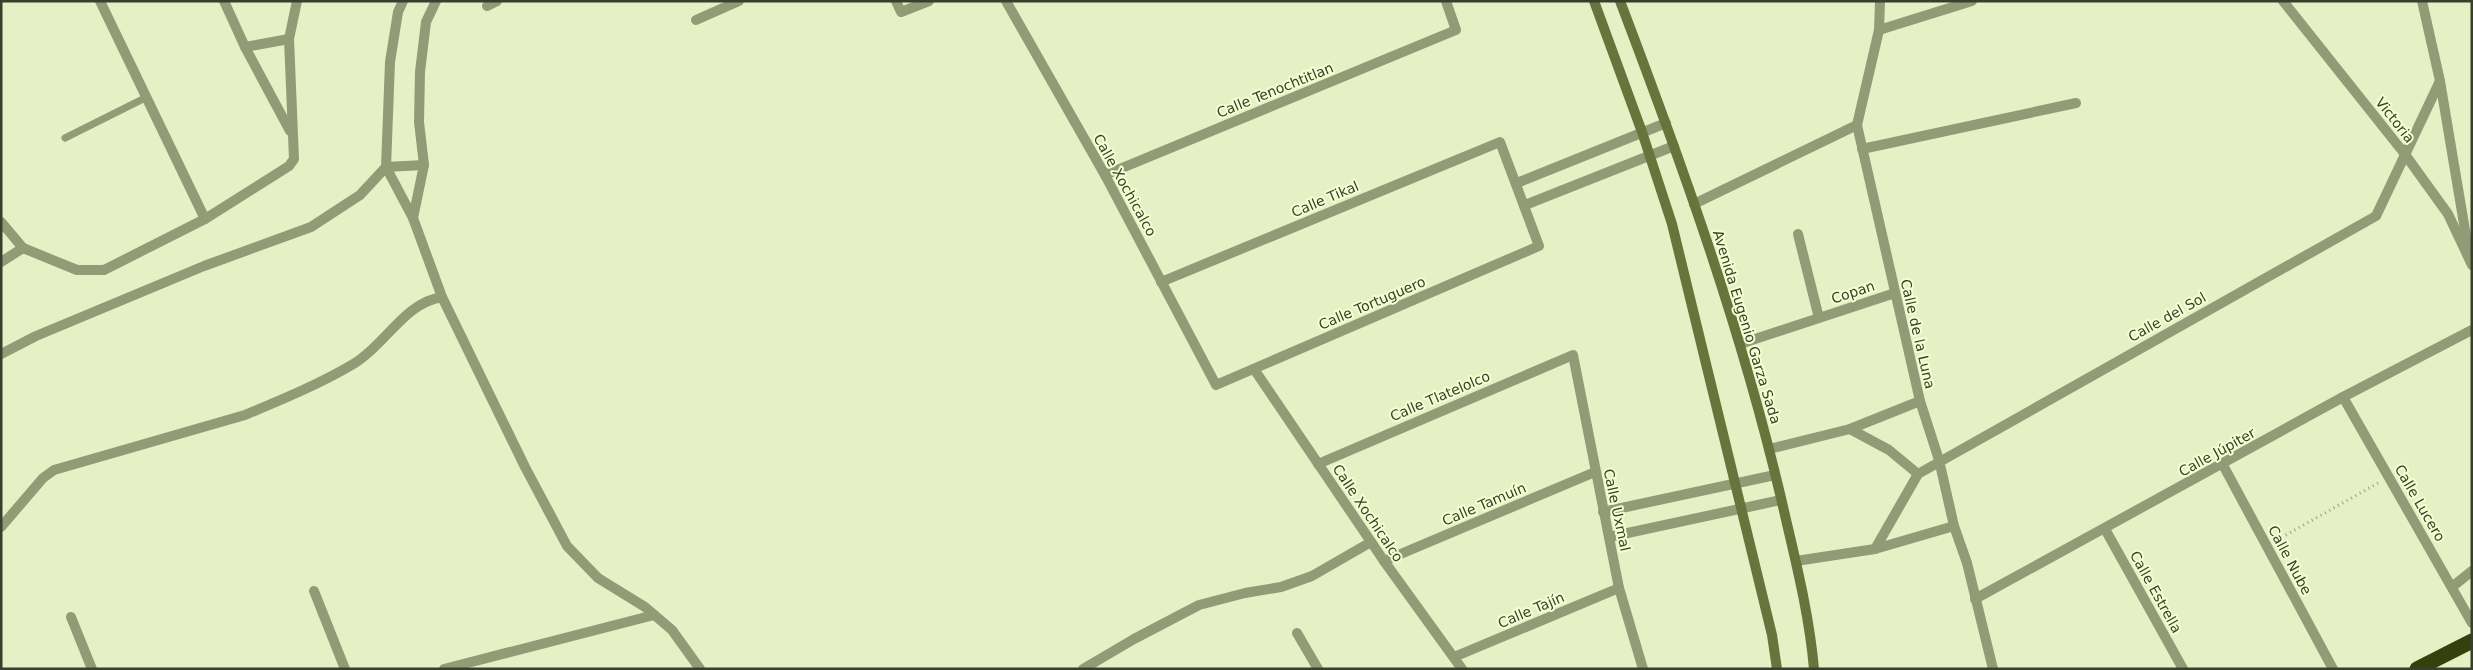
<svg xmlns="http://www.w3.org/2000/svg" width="2473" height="670" font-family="'DejaVu Sans',sans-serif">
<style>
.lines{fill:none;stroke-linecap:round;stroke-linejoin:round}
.path{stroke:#989f7f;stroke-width:3;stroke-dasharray:1 4;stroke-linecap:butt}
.lane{stroke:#929b76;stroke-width:7}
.street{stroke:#929b76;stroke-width:10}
.secondary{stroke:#68743c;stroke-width:10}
.highway{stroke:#363f0e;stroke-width:15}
.labels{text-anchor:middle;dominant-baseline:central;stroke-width:4;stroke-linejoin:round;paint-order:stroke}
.street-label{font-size:14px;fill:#3a3e2c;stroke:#f3fed1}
</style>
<rect width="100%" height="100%" fill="#e5f0c4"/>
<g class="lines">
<path class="path" d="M2277,540L2378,483"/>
<path class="lane" d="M65,138L147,97"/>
<g class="street">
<path d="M100,1L205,219"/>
<path d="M224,1L245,47L290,131"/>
<path d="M403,1L398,12L390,62L386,167L413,218L442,297L525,467L567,546L598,578L645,607L672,630L700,669"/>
<path d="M896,1L901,12L929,1"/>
<path d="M1006,1L1105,175L1216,385L1539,246L1500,142L1161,282"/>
<path d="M1880,1L1879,30L1857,125L1920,401L1939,460L1954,526L1967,563L1993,669"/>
<path d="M2283,1L2404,153L2448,214L2472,265"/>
<path d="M2422,1L2440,81L2468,248"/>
<path d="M487,6L497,1"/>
<path d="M696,20L739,1"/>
<path d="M1879,30L1972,1"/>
<path d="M245,47L289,39"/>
<path d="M1862,149L2076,103"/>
<path d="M1105,175L1456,30L1446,1"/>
<path d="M1517,183L1666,123"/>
<path d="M1694,204L1857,125"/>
<path d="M1525,205L1674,146"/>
<path d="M413,218L424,165L419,122L420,72L426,22L436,1"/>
<path d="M1,222L23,248L77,270H104L205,219L289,166L294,159L289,39L297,1"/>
<path d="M1798,234L1819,318"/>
<path d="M1,262L23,248"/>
<path d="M1740,344L1895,293"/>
<path d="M1,354L36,336L204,266L311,227L360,195L386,167L424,165"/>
<path d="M1254,369L1384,561L1462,669"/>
<path d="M2343,397L2472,623"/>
<path d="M1850,429L1889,450L1918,474"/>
<path d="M1769,449L1850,429L1920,401"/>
<path d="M1318,464L1573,355L1619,588L1643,669"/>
<path d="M2223,465L2333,669"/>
<path d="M1603,512L1775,475"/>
<path d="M1,527L43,478L54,470L245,415C281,400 322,383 355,363C386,344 404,303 442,297"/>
<path d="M2105,529L2183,669"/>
<path d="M1609,537L1781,500"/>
<path d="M1875,549L1918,474L2376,216L2440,81"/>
<path d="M1384,561L1595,472"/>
<path d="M1796,561L1875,549L1954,526"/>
<path d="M2452,587L2472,571"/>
<path d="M314,591L345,669"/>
<path d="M1975,599L2343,397L2472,330"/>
<path d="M71,617L92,669"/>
<path d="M1297,633L1318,669"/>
<path d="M1454,657L1619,588"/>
<path d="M444,669L654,615"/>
<path d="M1083,669L1134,639L1199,605L1245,593L1281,587L1312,576L1371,542"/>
</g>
<g class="secondary">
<path d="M1594,1L1642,132L1672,224L1772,635L1777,669"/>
<path d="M1620,1C1682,164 1741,328 1781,498C1794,555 1809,611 1814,669"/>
</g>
<path class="highway" d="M2417,669L2472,641"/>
</g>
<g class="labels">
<g class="street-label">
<text transform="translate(1275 90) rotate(-22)">Calle Tenochtitlan</text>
<text transform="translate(2395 120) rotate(52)">Victoria</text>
<text transform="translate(1125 185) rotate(61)">Calle Xochicalco</text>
<text transform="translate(1325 199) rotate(-23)">Calle Tikal</text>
<text transform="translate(1853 292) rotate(-18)">Copan</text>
<text transform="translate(1372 303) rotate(-23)">Calle Tortuguero</text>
<text transform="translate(2167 317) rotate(-29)">Calle del Sol</text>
<text transform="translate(1747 327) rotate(73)">Avenida Eugenio Garza Sada</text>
<text transform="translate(1918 334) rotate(77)">Calle de la Luna</text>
<text transform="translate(1440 396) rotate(-23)">Calle Tlatelolco</text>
<text transform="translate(2217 452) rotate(-29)">Calle Júpiter</text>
<text transform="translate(2420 503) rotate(60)">Calle Lucero</text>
<text transform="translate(1484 504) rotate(-23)">Calle Tamuín</text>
<text transform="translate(1617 510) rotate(78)">Calle Uxmal</text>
<text transform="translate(1368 513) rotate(56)">Calle Xochicalco</text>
<text transform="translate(2290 560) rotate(62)">Calle Nube</text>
<text transform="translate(2156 592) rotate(61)">Calle Estrella</text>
<text transform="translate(1531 610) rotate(-23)">Calle Tajín</text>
</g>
</g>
<rect width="2473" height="670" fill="none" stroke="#3a3e2c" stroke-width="5"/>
</svg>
